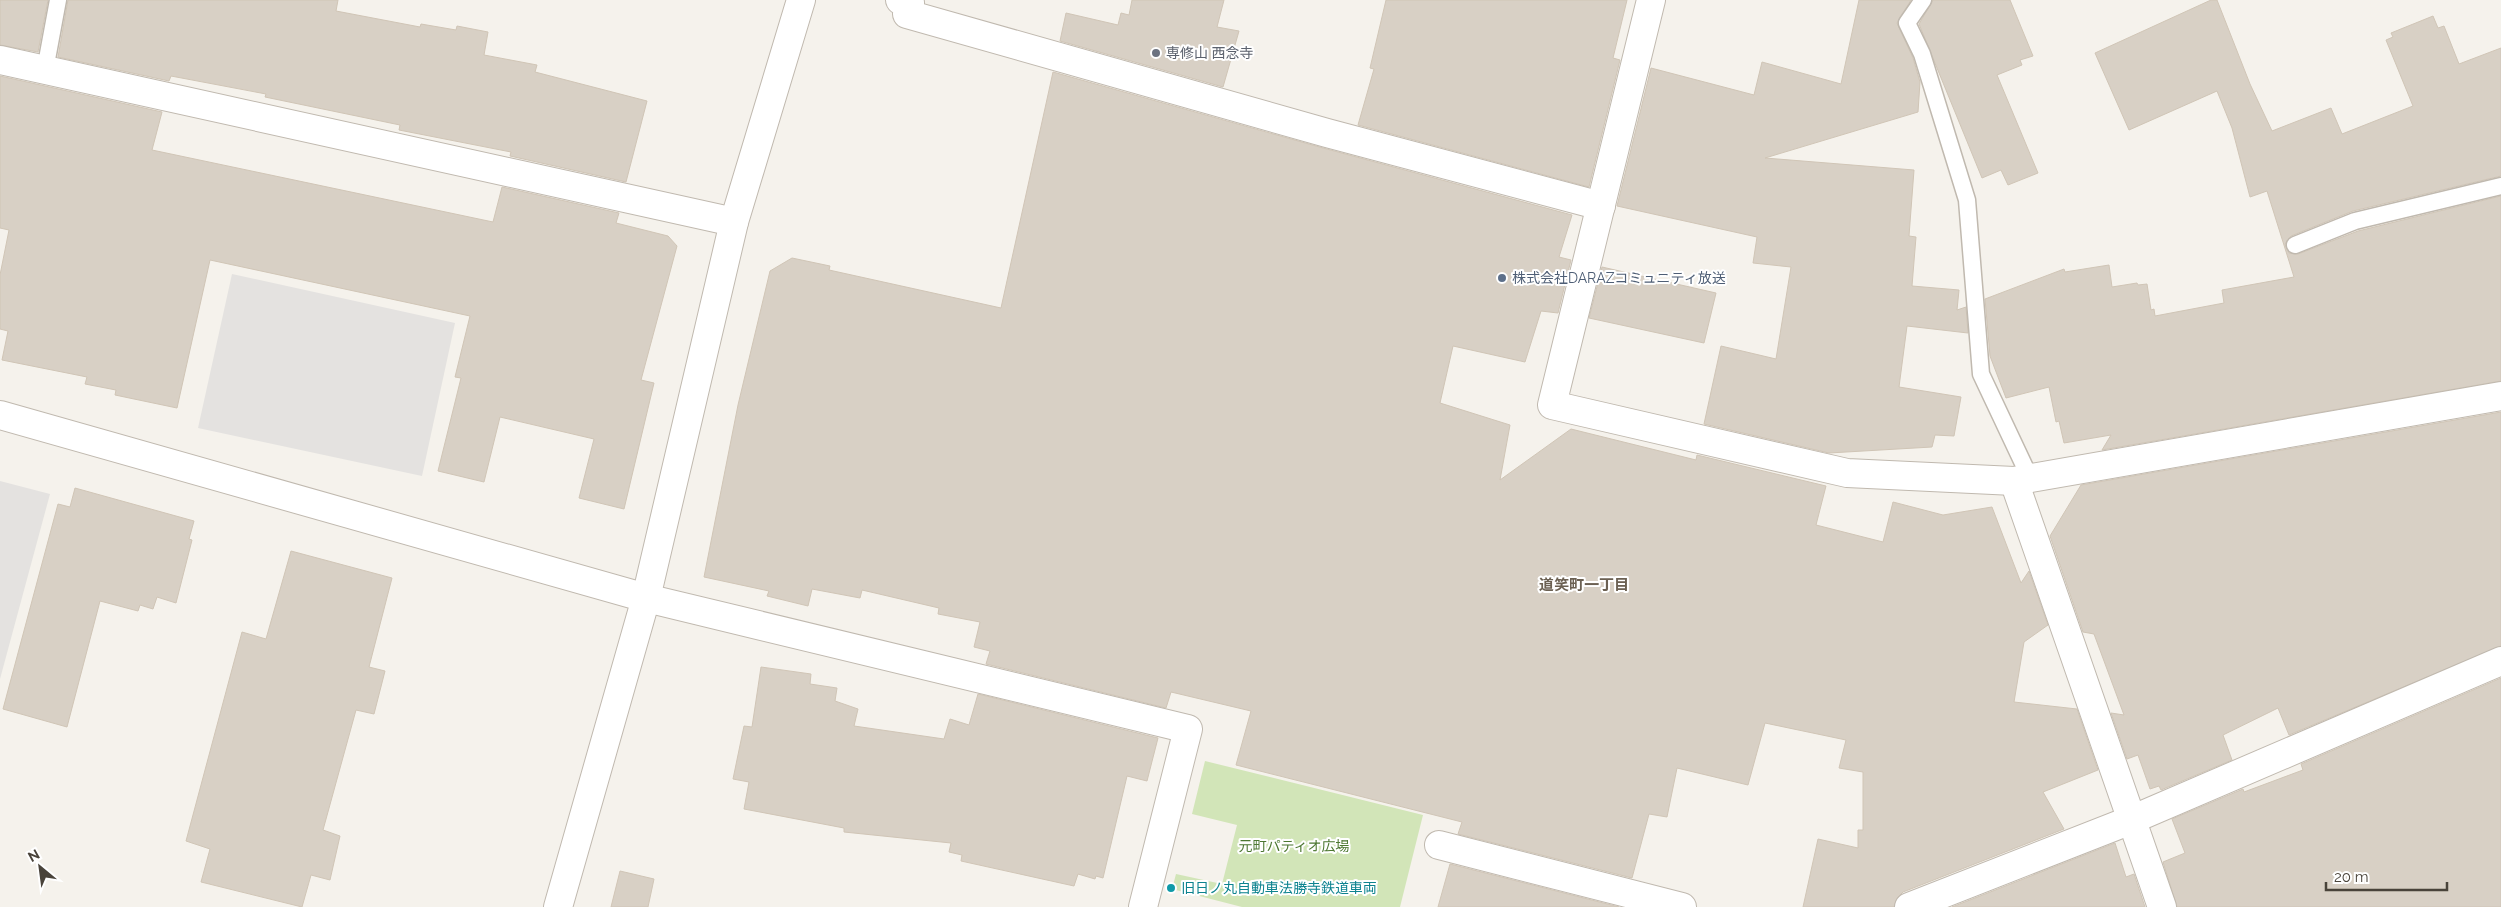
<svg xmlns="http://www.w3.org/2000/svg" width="2501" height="907" font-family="Raleway,'Noto Sans JP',sans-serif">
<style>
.green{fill:#d2e5b8}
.parking{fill:#e4e2e0}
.building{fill:#d8d0c5;stroke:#d0c5b6}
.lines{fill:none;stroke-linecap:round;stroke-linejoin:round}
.service-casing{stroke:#c0b9af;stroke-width:19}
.minor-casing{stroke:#c0b9af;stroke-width:30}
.tertiary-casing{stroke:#c0b9af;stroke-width:30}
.service{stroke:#fff;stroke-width:16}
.minor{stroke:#fff;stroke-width:28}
.tertiary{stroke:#fff;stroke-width:28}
.worship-dot{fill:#6b7280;stroke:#fff;stroke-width:2}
.service-dot{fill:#5c6f8a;stroke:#fff;stroke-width:2}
.culture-dot{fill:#0f9aa8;stroke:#fff;stroke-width:2}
.labels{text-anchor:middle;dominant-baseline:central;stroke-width:4;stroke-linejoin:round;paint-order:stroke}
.worship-label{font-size:14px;fill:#5b616d;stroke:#fff;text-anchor:start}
.service-label{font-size:14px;fill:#4e5e75;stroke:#fff;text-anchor:start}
.park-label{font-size:14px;fill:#4c7731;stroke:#fff}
.culture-label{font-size:14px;fill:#0d838f;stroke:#fff;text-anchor:start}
.neighbourhood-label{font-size:15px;font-weight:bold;fill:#6b6052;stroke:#fff}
</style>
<rect width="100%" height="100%" fill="#f5f2ec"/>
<path class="green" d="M1205,761L1423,815L1400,907H1242L1172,889L1176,874L1222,884L1237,825L1192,814Z"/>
<g class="parking">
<path d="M232,274L455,323L422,476L198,428Z"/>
<path d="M0,481L50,494L0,679Z"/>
</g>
<g class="building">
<path d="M0,0H48L38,52L0,45Z"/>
<path d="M68,0H338L336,11L420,27L421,24L456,30L457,26L488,32L484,55L537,65L535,72L647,101L626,182L510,156L511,152L399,130L400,125L265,97L266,94L171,76L169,81L58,57Z"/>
<path d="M1132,0H1224L1217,27L1239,31L1223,87L1060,41L1066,13L1118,25L1121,13L1129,15Z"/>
<path d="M1386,0H1627L1613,58L1620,60L1589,187L1358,125L1374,69L1370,68Z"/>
<path d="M1859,0H1911L1897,23L1913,58L1920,82L1918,112L1765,158L1914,170L1909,236L1916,237L1912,286L1959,290L1957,310L1966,307L1968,333L1907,326L1899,387L1961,397L1954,436L1935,435L1932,447L1829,453L1704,424L1721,346L1776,359L1791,267L1753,263L1757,237L1617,206L1651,68L1754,95L1762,62L1841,84Z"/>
<path d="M1933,0H2010L2033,56L2020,60L2022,65L1997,75L2038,173L2008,185L2001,170L1982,178L1919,24Z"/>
<path d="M2211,0H2217L2250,84L2272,131L2331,108L2342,134L2413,106L2386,40L2393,37L2391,33L2433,16L2438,28L2444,26L2459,64L2501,48V176L2353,211L2291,236L2285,244L2289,253L2298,254L2358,231L2501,196V381L2102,450L2111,435L2064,443L2059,421L2056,422L2049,387L2006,398L1990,356L1985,299L2064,269L2065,272L2109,265L2112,287L2137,283L2138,285L2147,284L2151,310L2154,309L2155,316L2224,303L2222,290L2294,277L2267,191L2250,197L2232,128L2217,91L2129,130L2095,53Z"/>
<path d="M1053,72L1323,148L1572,215L1559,257L1571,260L1558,313L1541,311L1525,362L1453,346L1440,403L1510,425L1500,480L1571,429L1696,460L1697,455L1826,486L1816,525L1883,542L1893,502L1943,515L1992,507L2021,583L2029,571L2048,625L2024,642L2014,702L2077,709L2098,770L2043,792L2064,829L1903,892L1897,898L1894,907H1803L1818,839L1858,848V830H1863V772L1839,768L1846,740L1765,723L1748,785L1677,768L1667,817L1649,814L1632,878L1458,834L1462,822L1236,765L1251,711L1171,692L1166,708L986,664L990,651L974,647L980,622L938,614L939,608L862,590L860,598L812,589L808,606L767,596L769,591L704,577L738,405L770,271L792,258L830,266L829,270L1001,308Z"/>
<path d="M0,76L162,112L152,150L493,222L502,187L619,213L616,223L668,236L677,246L641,380L654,383L624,509L579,498L594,439L500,417L484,482L438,471L461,378L455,377L470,316L210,260L177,408L115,395L116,390L85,384L87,377L2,360L8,331L0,329V275L9,230L0,228Z"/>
<path d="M1602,267L1716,293L1704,343L1589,318Z"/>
<path d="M2501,412V646L2289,735L2278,708L2223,735L2232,760L2161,790L2159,786L2150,789L2138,755L2127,759L2111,713L2124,715L2094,634L2083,632L2050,536L2081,485Z"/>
<path d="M75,488L194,521L189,539L192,540L176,603L157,597L153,609L140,605L138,611L100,601L67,727L3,709L58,504L70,507Z"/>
<path d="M291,551L392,578L369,667L385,671L374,714L356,710L323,830L340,836L330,880L311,875L302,907L201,882L210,849L186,841L242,632L266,639Z"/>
<path d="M761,667L811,674L810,684L837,688L835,701L858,709L854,726L944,739L950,719L969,725L978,694L1158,738L1147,781L1127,776L1103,878L1096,876L1095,879L1078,874L1074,886L961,861L962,855L949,852L951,843L844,832V828L744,809L749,782L733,779L744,726L752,727Z"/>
<path d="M2501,678V907H2177L2163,862L2185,853L2172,819L2243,789L2244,792L2303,770L2301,764Z"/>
<path d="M2115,843L2126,877L2134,874L2145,907H1952Z"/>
<path d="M1450,864L1619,907H1438Z"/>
<path d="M620,871L654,879L648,907H611Z"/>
</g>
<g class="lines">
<defs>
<g id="service">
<path d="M1923,0L1907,23L1922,54L1967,200L1981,374L2030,478"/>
<path d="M45,70L58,0"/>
<path d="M2295,245L2355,221L2501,186"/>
</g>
<g id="minor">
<path d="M900,0L910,3L907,14L1327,133L1601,206"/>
<path d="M1651,0L1552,405L1847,473L2014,481L2501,396"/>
<path d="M0,60L734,222"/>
<path d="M2014,481L2162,907"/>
<path d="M646,598L1188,729L1143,907"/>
<path d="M1439,845L1682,907"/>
<path d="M1909,907L2131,820L2501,661"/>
</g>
<g id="tertiary">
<path d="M0,415L646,598"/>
<path d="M558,907L646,598L734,222L801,0"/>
</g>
</defs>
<use href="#service" class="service-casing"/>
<use href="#minor" class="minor-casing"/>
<use href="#tertiary" class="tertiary-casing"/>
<use href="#service" class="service"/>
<use href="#minor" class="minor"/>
<use href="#tertiary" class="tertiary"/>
</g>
<circle class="worship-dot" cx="1156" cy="53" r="5"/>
<circle class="service-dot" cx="1502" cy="278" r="5"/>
<circle class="culture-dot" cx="1171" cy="888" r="5"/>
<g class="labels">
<g class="worship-label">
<text x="1166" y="53">専修山 西念寺</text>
</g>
<g class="service-label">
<text x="1512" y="278">株式会社DARAZコミュニティ放送</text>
</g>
<g class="park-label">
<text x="1294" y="846">元町パティオ広場</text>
</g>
<g class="culture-label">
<text x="1181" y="888">旧日ノ丸自動車法勝寺鉄道車両</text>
</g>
<g class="neighbourhood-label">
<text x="1584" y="585">道笑町一丁目</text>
</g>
</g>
<g transform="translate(40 867) rotate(331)" stroke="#ffffff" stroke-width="4" paint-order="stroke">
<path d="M0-4L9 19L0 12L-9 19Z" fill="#49433a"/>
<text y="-8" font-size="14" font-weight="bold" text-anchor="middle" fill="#49433a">N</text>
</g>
<path d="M2326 882v8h121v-8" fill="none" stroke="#49433a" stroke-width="2.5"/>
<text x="2334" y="882" font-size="15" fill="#49433a" stroke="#ffffff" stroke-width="4" paint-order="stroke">20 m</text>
</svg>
